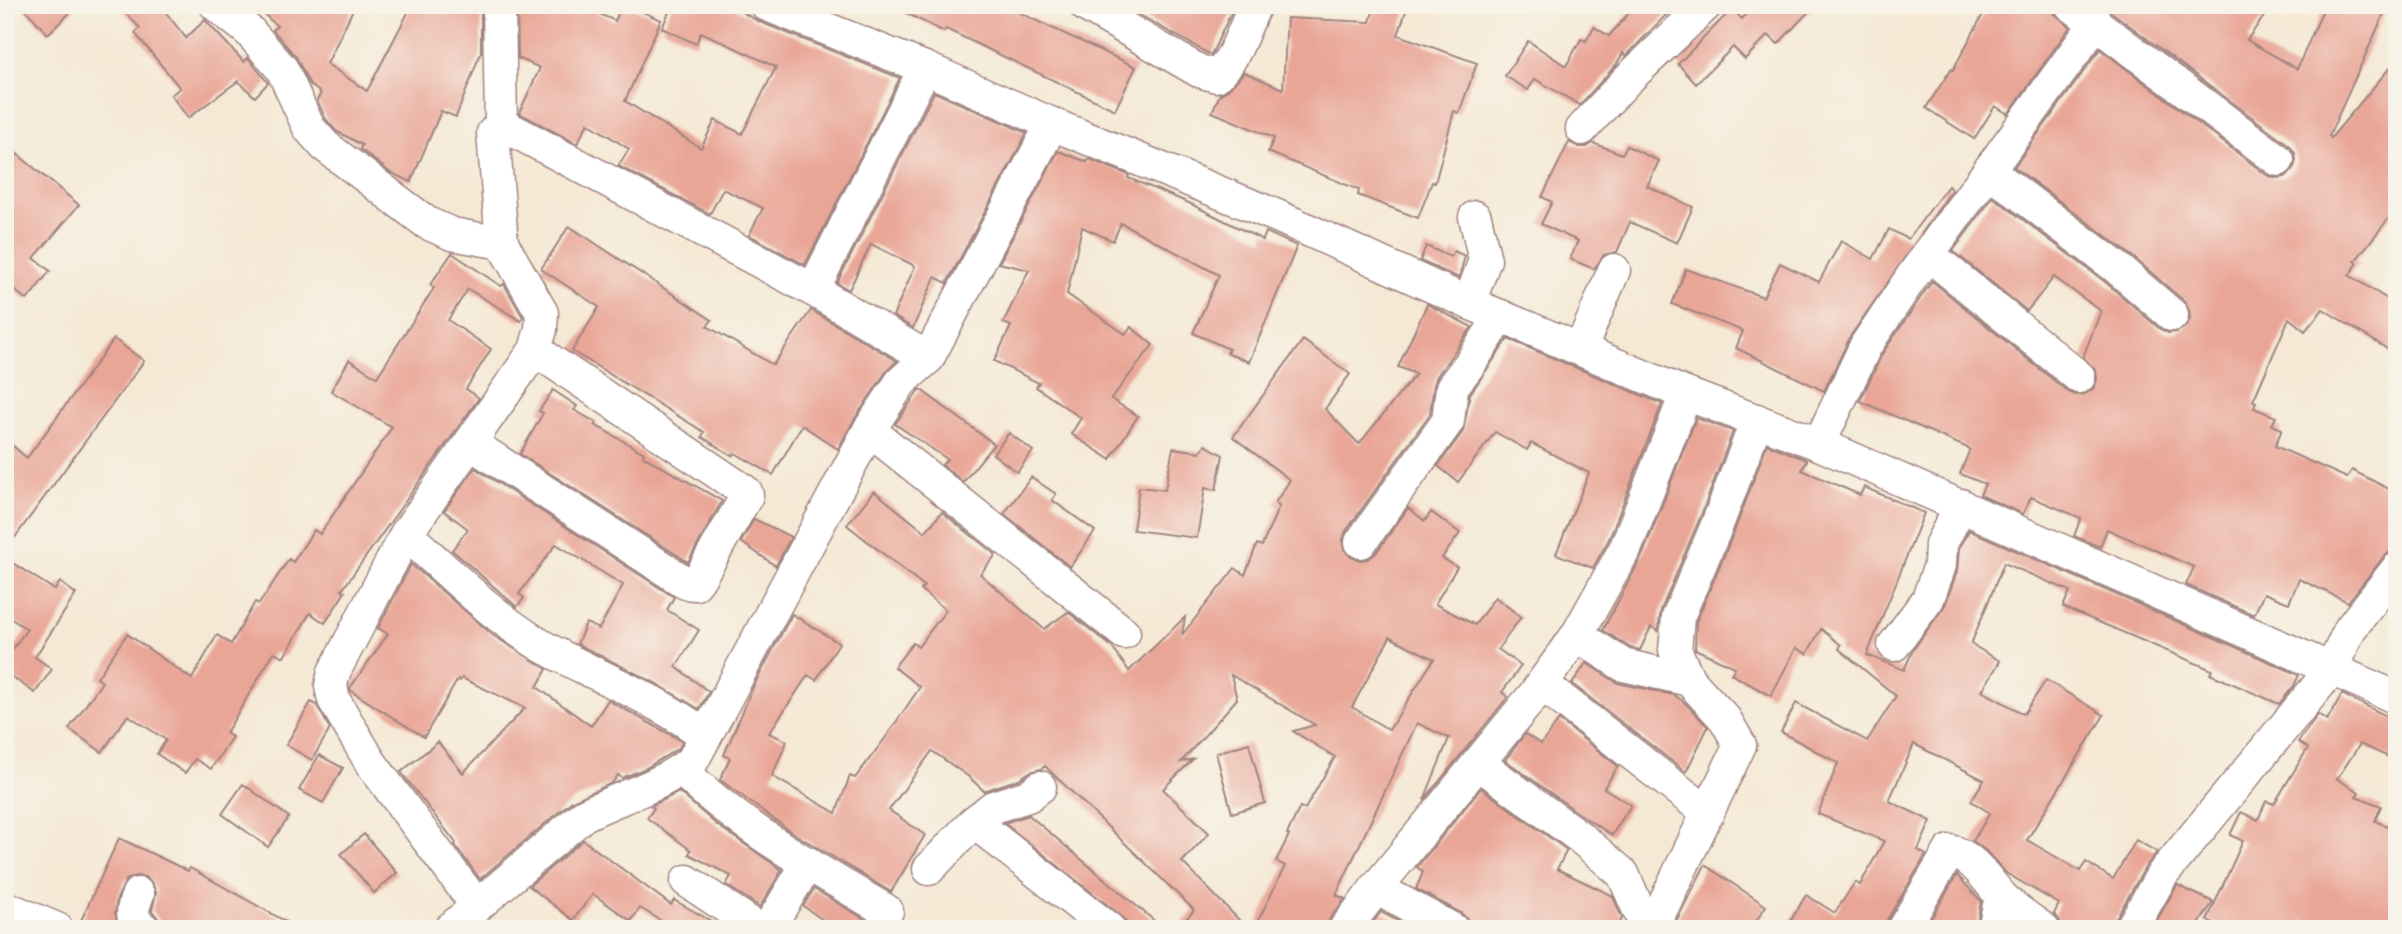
<svg xmlns="http://www.w3.org/2000/svg" width="2402" height="934" font-family="Vollkorn,serif">
<style>
.building{fill:#e9a697;fill-rule:evenodd}
.lines{fill:none;stroke-linecap:round;stroke-linejoin:round}
.minor-casing{stroke:#a08480;stroke-width:35}
.minor{stroke:#fff;stroke-width:32}
</style>
<rect width="100%" height="100%" fill="#f7f3e8"/>
<filter id="ink" filterUnits="userSpaceOnUse"><feTurbulence type="fractalNoise" baseFrequency=".0143" numOctaves="2"/><feDisplacementMap in="SourceGraphic" scale="14" xChannelSelector="R" yChannelSelector="G"/><feConvolveMatrix kernelMatrix="1 2 1 2 8 2 1 2 1" color-interpolation-filters="sRGB"/></filter>
<filter id="wash" filterUnits="userSpaceOnUse"><feTurbulence type="fractalNoise" baseFrequency=".00686" numOctaves="4" result="noise"/><feDisplacementMap in="SourceGraphic" scale="28" xChannelSelector="R" yChannelSelector="G"/><feGaussianBlur stdDeviation="1.57" result="paint"/><feColorMatrix in="noise" values="0 0 0 0 0 0 0 0 0 0 0 0 0 0 0 0 0 1.4 0 .05"/><feComposite in="paint" operator="in"/></filter>
<g filter="url(#wash)">
<rect width="100%" height="100%" fill="#f5e9d5"/>
<g id="blocks">
<g class="building">
<path d="M21,5H78L48,34Z"/>
<path d="M118,5H160L186,38L205,20L244,62L248,58L268,83L255,97L238,81L188,118L171,95L180,88L135,33L140,28Z"/>
<path d="M254,5H355L327,64L367,91L412,5H481V52L456,117L441,111L411,182L391,173L360,149L362,145L336,131L325,118L317,100L321,93L310,85L296,57L273,30L277,26Z"/>
<path d="M517,5H580L615,21L622,5H627L661,20L625,101L701,148L715,120L742,134L776,67L701,32L696,44L662,28L672,5H729L760,22L900,78L805,265L749,235L763,208L723,189L710,214L618,166L629,149L588,123L577,144L519,113L540,68L518,58Z"/>
<path d="M890,5H1003L1136,67L1115,110L946,29L944,32Z"/>
<path d="M1122,5H1235L1211,55Z"/>
<path d="M1375,5H1408L1398,35L1477,63L1459,113L1454,111L1435,183L1432,182L1418,218L1358,195L1359,190L1268,152L1274,138L1212,112L1220,94L1228,90L1244,72L1283,89L1287,18L1370,22Z"/>
<path d="M1636,5H1676L1626,56L1623,53L1616,65L1580,105L1535,79L1528,90L1505,76L1528,41L1566,66L1581,39L1586,41L1594,27L1609,36Z"/>
<path d="M1754,5H1815L1778,44L1768,35L1745,59L1733,47L1696,84L1678,64L1732,9L1742,19Z"/>
<path d="M1988,5H2053L2054,13L2070,27L2008,114L1995,106L1974,139L1926,108L1951,69L1953,70Z"/>
<path d="M2102,5H2272L2247,40L2297,69L2325,5H2388L2329,136L2331,138L2397,59V208L2355,261L2358,263L2349,275L2397,305V355L2323,309L2305,331L2289,318L2253,401L2256,402L2254,408L2276,417L2272,425L2282,429L2275,446L2347,478L2352,470L2397,493V551L2390,552L2383,558L2348,602L2299,579L2289,603L2264,593L2254,615L2186,585L2194,567L2107,529L2100,547L2074,536L2081,518L2031,497L2023,514L1980,495L1985,484L1960,474L1970,449L1860,401L1882,354L1932,281L2067,391L2075,395L2085,394L2094,388L2097,379L2096,371L2083,357L2101,311L2054,277L2027,311L1953,251L1993,197L2104,281L2160,329L2168,333L2177,332L2186,326L2190,319L2189,310L2184,301L2127,252L2014,167L2100,49L2267,175L2275,178L2285,177L2293,170L2296,161L2295,153L2289,145Z"/>
<path d="M934,92L1027,133L947,283L935,277L913,328L893,316L915,266L871,244L849,290L837,283Z"/>
<path d="M1569,142L1579,147H1587L1593,143L1622,154L1627,146L1659,161L1647,186L1693,207L1677,243L1630,222L1617,252L1604,255L1594,269L1570,259L1578,241L1541,224L1552,202L1542,197Z"/>
<path d="M5,144L79,205L34,258L50,271L27,300L5,283Z"/>
<path d="M1058,151L1087,162L1089,159L1129,175L1128,178L1189,203L1263,240L1266,232L1297,246L1249,362L1227,353L1229,349L1193,333L1219,275L1121,223L1113,241L1082,227L1067,294L1125,334L1131,327L1153,345L1111,399L1138,416L1110,459L1071,434L1081,418L1036,387L1039,383L994,361L1011,326L1003,323L1029,270L999,263Z"/>
<path d="M1948,186L1952,190L1851,335L1824,391L1736,348L1743,331L1672,304L1686,269L1763,297L1780,263L1819,282L1841,241L1873,259L1889,229L1908,239Z"/>
<path d="M569,226L712,320L707,326L773,365L811,310L897,361L886,372L854,420L838,449L802,425L773,475L735,453L733,456L702,437L704,432L572,351L599,307L541,269Z"/>
<path d="M1426,246L1451,257L1454,251L1465,256L1459,278L1420,261Z"/>
<path d="M452,253L501,286L504,284L523,317L521,321L468,289L448,320L491,349L466,389L479,398L342,590L345,592L325,623L310,613L284,657L274,652L226,733L232,737L211,769L195,759L185,773L157,754L166,740L128,715L102,752L69,729L102,682L97,678L127,634L192,679L217,635L231,644L255,602L259,604L289,559L293,562L314,530L320,534L392,427L331,391L349,360L377,377L434,288L430,285Z"/>
<path d="M1427,304L1472,327L1437,376L1434,385L1430,414L1346,531L1343,540L1344,549L1351,557L1360,560L1368,559L1376,553L1408,508L1425,521L1431,512L1460,533L1442,558L1457,567L1435,604L1475,625L1495,597L1521,617L1498,649L1521,666L1502,692L1508,697L1424,800L1449,738L1417,723L1336,895L1345,899L1330,918L1327,929H1254L1285,866L1276,861L1289,835L1287,834L1300,807L1305,809L1335,757L1293,731L1315,725L1231,675L1237,699L1181,762L1193,759L1163,789L1209,833L1182,862L1248,929H1177L1194,910L1045,766L1041,769L1030,772L1019,779L984,791L969,777L932,751L889,810L925,835L891,892L790,831L720,780L730,758L724,755L753,687L792,614L839,643L816,680L808,675L769,733L787,741L772,776L836,813L850,776L855,778L886,737L920,687L894,667L913,643L918,647L946,610L921,590L924,586L847,525L874,491L925,532L942,512L996,555L980,574L1044,629L1068,612L1111,646L1129,671L1185,617L1182,635L1235,568L1245,575L1257,544L1262,546L1279,506L1275,503L1290,480L1233,437L1303,340L1350,374L1325,409L1359,444L1416,374L1398,367ZM1390,637L1434,659L1389,730L1352,707Z"/>
<path d="M114,339L144,361L5,551V439L27,458Z"/>
<path d="M1508,339L1662,404L1609,539L1593,568L1556,554L1589,473L1531,443L1527,450L1495,432L1458,482L1438,466L1463,431L1470,394Z"/>
<path d="M920,389L994,444L963,482L942,465L947,459L895,424Z"/>
<path d="M553,390L577,406L574,410L597,423L595,425L644,453L643,456L722,501L688,562L520,454L543,413L539,411Z"/>
<path d="M1696,418L1733,431L1700,518L1661,610L1658,631L1651,627L1640,650L1630,648L1603,630L1643,554Z"/>
<path d="M1009,433L1033,451L1017,472L993,454Z"/>
<path d="M1767,444L1807,460L1802,470L1860,495L1864,487L1924,513L1867,655L1904,670L1913,650L1945,605L1957,571L1959,549L1969,530L2299,675L2294,686L2279,704L2210,674L2212,670L2063,607L2070,591L2004,563L1971,644L2000,661L1982,691L2024,714L2046,680L2104,715L2027,840L2080,871L2086,862L2113,879L2136,840L2157,852L2146,866L2115,920L2113,929H2061L2060,921L2054,914L2059,904L2006,873L1986,851L1973,841L1990,813L1971,801L1984,780L1914,744L1889,801L1931,821L1918,850L1926,855L1887,920L1885,929H1805L1791,920L1806,895L1835,913L1855,882L1860,885L1884,841L1818,814L1838,763L1781,732L1796,703L1867,741L1896,696L1839,649L1841,645L1821,629L1807,654L1796,648L1771,696L1731,674L1735,667L1695,649L1696,622L1734,532Z"/>
<path d="M1205,445L1223,455L1216,490L1205,488L1197,538L1133,530L1139,487L1165,490L1173,448L1200,452Z"/>
<path d="M475,468L674,597L667,610L699,630L676,667L709,692L699,709L655,683L577,644L586,623L599,629L623,585L556,544L519,594L524,598L517,607L452,550L468,529L444,511Z"/>
<path d="M1031,477L1056,494L1052,500L1095,531L1070,567L1004,514Z"/>
<path d="M754,519L791,537L776,566L741,542Z"/>
<path d="M5,558L55,590L60,582L76,594L35,657L52,669L35,693L5,672V660L27,629L5,615Z"/>
<path d="M411,564L494,636L547,669L537,687L591,726L608,700L677,738L682,742L679,748L646,768L622,778L618,775L612,783L572,801L480,879L455,845L456,843L401,772L438,742L463,773L525,708L462,678L460,681L458,679L424,737L351,691L350,688L388,634L378,628Z"/>
<path d="M1586,663L1618,683L1674,695L1684,702L1708,727L1686,772L1572,684Z"/>
<path d="M2342,694L2397,721V761L2360,744L2337,779L2359,792L2356,796L2381,806L2375,821L2397,830V929H2321L2303,921L2299,929H2225L2207,920L2243,841L2230,835L2241,812L2258,820L2266,801L2274,804L2308,748L2298,742L2318,714L2327,720Z"/>
<path d="M311,702L317,705L330,729L312,760L286,745Z"/>
<path d="M1559,720L1618,766L1604,788L1631,805L1612,835L1584,817L1505,760L1525,734L1541,744Z"/>
<path d="M1249,743L1265,803L1232,813L1216,753Z"/>
<path d="M319,755L343,768L323,803L299,790Z"/>
<path d="M243,784L289,817L268,847L222,814Z"/>
<path d="M1481,788L1567,850L1557,869L1613,896L1622,918L1617,929H1470L1468,920L1461,913L1416,889L1423,872L1417,867Z"/>
<path d="M679,792L717,825L782,870L760,907L726,885L731,876L689,854L691,850L647,818L654,808L651,806Z"/>
<path d="M1029,815L1030,816L1164,929H1127L1126,922L1120,915L1004,823Z"/>
<path d="M364,834L397,873L374,893L341,854Z"/>
<path d="M119,838L188,871L190,868L299,929H162L161,922L152,911L156,892L152,883L145,877L136,876L126,880L117,899L115,913L119,929H77Z"/>
<path d="M583,840L671,905L674,900L725,929H675L640,908L631,921L593,894L573,920L529,886Z"/>
<path d="M1705,865L1766,906L1751,929H1672Z"/>
<path d="M1957,875L1981,901L1976,929H1925Z"/>
<path d="M2177,885L2213,902L2196,929H2152Z"/>
<path d="M814,889L866,920L860,929H836L803,906Z"/>
<path d="M1381,912L1413,929H1368Z"/>
</g>
</g>
</g>
<g filter="url(#ink)">
<use href="#blocks" fill-opacity="0" stroke="#a08480" stroke-width="2"/>
<g class="lines">
<defs>
<g id="minor">
<path d="M216,5L249,31L282,69L309,128L325,146L427,223L452,234L502,243"/>
<path d="M767,5L925,68L1052,124L1277,216L1469,303L1686,394L1819,444L2397,698"/>
<path d="M1085,5L1199,71L1216,76C1234,63 1245,26 1255,5"/>
<path d="M2071,5L2278,160"/>
<path d="M501,124L813,290L928,358"/>
<path d="M1582,129L1628,79L1706,5"/>
<path d="M1989,171L2116,267L2172,315"/>
<path d="M1928,254L2079,377"/>
<path d="M813,290L925,68"/>
<path d="M1469,303L1485,260L1475,217"/>
<path d="M1581,348L1614,270"/>
<path d="M869,430L1124,633"/>
<path d="M470,443L686,583L695,584L699,579L747,495L746,492L535,350"/>
<path d="M1819,444L1866,345L1913,275L2096,23"/>
<path d="M406,534C450,573 492,616 542,646C597,677 656,698 706,736"/>
<path d="M1361,542L1448,421L1452,387L1469,365L1501,316"/>
<path d="M1577,635L1623,665L1689,680"/>
<path d="M1894,645L1928,599L1940,565L1941,544L1961,505"/>
<path d="M1542,684L1708,813"/>
<path d="M1478,763L1581,838L1623,874L1647,929"/>
<path d="M682,770C739,827 818,870 887,911"/>
<path d="M974,822L993,807L1028,796L1040,787"/>
<path d="M929,869L974,822L1109,929"/>
<path d="M687,881L759,929"/>
<path d="M1376,888L1452,929"/>
<path d="M138,894C132,910 129,918 144,929"/>
<path d="M477,906L371,763L334,700L331,686L334,672L406,534L535,350L541,329L542,313L502,243L493,133L501,124L499,5"/>
<path d="M5,907L57,929"/>
<path d="M450,929L584,815C621,796 661,787 693,760L869,430L901,382L928,358L1052,124"/>
<path d="M768,929L808,863"/>
<path d="M1345,929L1376,888L1533,696L1577,635L1626,547L1686,394"/>
<path d="M1652,929L1740,745L1725,719L1689,680L1675,650L1678,617L1717,525L1757,420"/>
<path d="M1903,929L1950,851C1974,856 1988,882 2003,898C2015,910 2030,919 2043,929"/>
<path d="M1994,929L2001,896"/>
<path d="M2131,929L2162,875L2331,670L2350,629L2397,569"/>
</g>
</defs>
<use href="#minor" class="minor-casing"/>
<use href="#minor" class="minor"/>
</g>
</g>
<rect width="2402" height="934" fill="none" stroke="#f7f3e8" stroke-width="28"/>
</svg>
